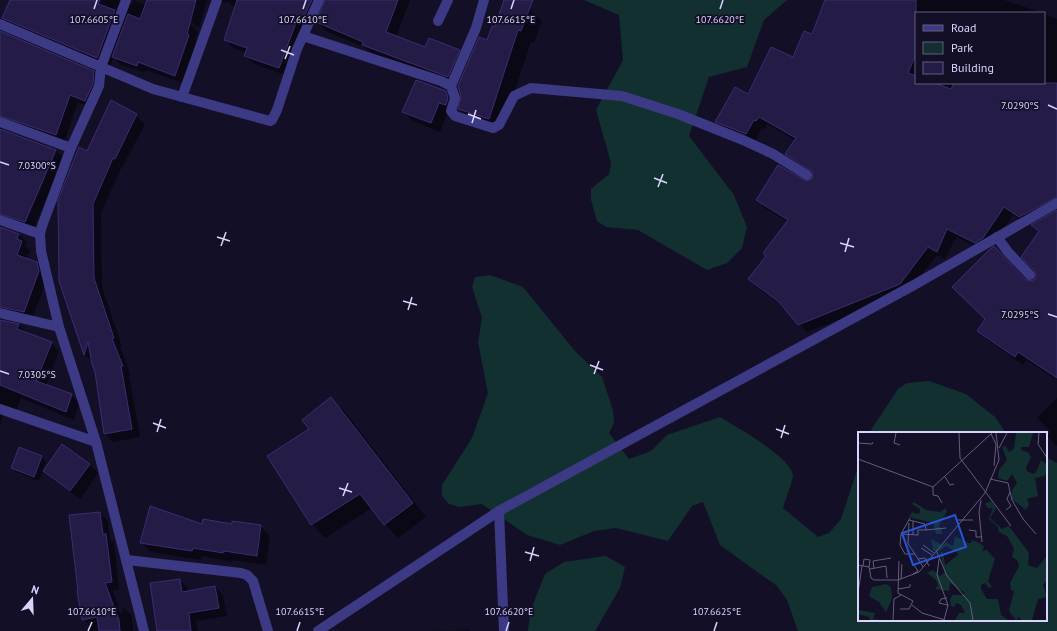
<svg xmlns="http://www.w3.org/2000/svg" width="1057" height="631" font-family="'PT Sans',sans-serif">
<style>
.green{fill:#12302f}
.shadow{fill:#0007}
.building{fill:#241b47;stroke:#3b2d73}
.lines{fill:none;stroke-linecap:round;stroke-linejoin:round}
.minor{stroke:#3d3a85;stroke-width:10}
.ticks{fill:none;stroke:#d9d4ff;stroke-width:1.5}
.inset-road{fill:none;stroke:#625e7d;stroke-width:1}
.view{fill:#2655da;fill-opacity:0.15;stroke:#2655da;stroke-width:2}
.inset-edge{fill:none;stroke:#d9d4ff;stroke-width:2}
.ticks-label{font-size:10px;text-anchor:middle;fill:#d9d4ff;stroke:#130f26;stroke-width:3.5;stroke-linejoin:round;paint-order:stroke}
</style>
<rect width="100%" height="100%" fill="#130f26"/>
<g class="green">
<path d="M584,0H787L764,20L747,67L709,77L689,136L734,195L747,227L742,248L727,263L707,270L638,230L606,227L597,221L591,200V189L609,174L611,163L596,110L623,60L619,15Z"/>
<path d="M490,275L523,287L575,351L602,377L613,410L614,423L609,433L629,459L651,451L667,435L720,417C736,427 791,457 793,475C793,481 785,501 783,508L818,537L829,533L841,519L859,464V620H1046V457L1057,463V631H798L787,600L777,586L720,545L703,502L692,506L668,541L616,528L594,531L560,545L527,535L482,504L460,507L449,504L442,496V485L472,438L488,393L478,342L482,318L472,287L475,277Z"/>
<path d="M929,381L966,394L995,417L1006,433H869L898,389L907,383Z"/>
<path d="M606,556L625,567L620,588L595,631H528L530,612L545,574L564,562Z"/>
</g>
<g class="shadow">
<path d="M11,0H127L132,5L133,0L189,23L198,32L195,42L197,44L183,83L146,70L145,73L121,65L114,57L109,69L15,30L4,18Z"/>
<path d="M166,0H207L199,28Z"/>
<path d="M213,0H410L396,37L426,48L459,50L468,59L456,85L371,53L366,48L326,31L317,22L325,3L322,5L288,76L254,64L245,56L247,53L233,48L225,40L236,7L233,6L228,2L222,3Z"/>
<path d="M506,0L529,9L542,21L534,43L531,42L501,131L472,122L459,109L495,28Z"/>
<path d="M826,0H1004L1042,13H916V83H1044V14L1057,19V209L1028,225L1013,215L991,246L984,251L956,237L945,259L937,255L906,294L807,332L785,308L758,288L750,279L767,256L788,222L765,208L757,200L804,182H810L814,179L815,174L795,162L786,154L795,140L767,124L765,129L762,128L755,142L725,130L717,122L794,58L813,35Z"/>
<path d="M0,32L93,72L102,80L93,109L78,102L64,143L4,125L2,131L56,150L64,158L33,229L2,226V228L19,234L27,243L25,246L30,250L26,259L36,263L45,271L47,279L32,319L3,317L2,321L19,325L27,333L51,343L59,351L46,385L71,395L79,403L74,420L21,398L16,412L4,411L0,424Z"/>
<path d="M445,91L455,101L448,112L440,132L413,121L404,112Z"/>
<path d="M136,115L145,124L123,166H122L101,213L102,287L122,347H120L130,374L129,375L140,437L113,442L105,434L96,372L92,362L85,354L60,281L87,152Z"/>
<path d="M1057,212V380L1026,360L1023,365L987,339L979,331L1026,281L1028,282L1035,281L1037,277L1039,232L1033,226Z"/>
<path d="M1057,398V446L1047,436L1051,431L1037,418Z"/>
<path d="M331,399L345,412L426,517L398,538L385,524L372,508L325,538L312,524L310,430Z"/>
<path d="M20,449L42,457L46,462L39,481L16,472L12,468Z"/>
<path d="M89,464L98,473L80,499L53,480L44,471Z"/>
<path d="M100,513L108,521L110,539L114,543L119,590L113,591L121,615L124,608L132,616L133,631H90L89,625L83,619Z"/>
<path d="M203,526H260L270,536L266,565L233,560L232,562L202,556L201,560L151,552L141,542Z"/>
<path d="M180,580L188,588V592L215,587L223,595L227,616L196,621L198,631H158Z"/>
<path d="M470,630L471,631H430Z"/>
</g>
<g class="building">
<path d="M10,0H100L98,4L115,10L97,58L2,18Z"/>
<path d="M147,0H196L187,34L189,35L175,76L138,62L137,66L112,57L128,14L140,19Z"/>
<path d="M237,0H312L304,17L299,15L279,68L244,56L247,48L224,40Z"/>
<path d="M325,0H398L386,32L425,47L429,38L460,50L448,77L362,45L363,42L316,22Z"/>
<path d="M504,0H533L521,31L518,30L489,119L458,109L461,96L458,86L479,37L487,40L492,26L495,27Z"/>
<path d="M825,0H916V54L908,73L916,76V83H935L951,89L954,83H1057V197L1019,217L1004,207L983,238L975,243L947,229L937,252L928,247L900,284L798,325L779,302L748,279L766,256L763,253L788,220L756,200L778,165L806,181L812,179L813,172L785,154L796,138L759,117L756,121L754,120L746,134L715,122L735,87L748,94L771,47L793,57L804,31L812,34Z"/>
<path d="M0,31L94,71L93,84L85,101L70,95L56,135L0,116Z"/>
<path d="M416,80L446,91L448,98L446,105L439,103L431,123L402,112Z"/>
<path d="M111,100L137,114L115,159L113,158L93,204L94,278L114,338L112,339L123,366H121L132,429L104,434L95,372L92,364L88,342L84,355L59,281L58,200L79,147L87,151Z"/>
<path d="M0,129L56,150L25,222L0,214Z"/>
<path d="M1057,210V378L1018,352L1015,357L977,331L985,319L952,287L989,250L994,246L1025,279L1029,281L1034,280L1036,276L1035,271L1021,257L1039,231L1031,225Z"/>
<path d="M0,227L19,234L17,239L22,241L17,255L37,262L39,271L24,312L0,307Z"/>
<path d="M0,320L19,324L17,329L52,342L36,381L72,394L66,412L0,385Z"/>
<path d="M331,397L413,503L384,525L360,494L311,525L267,456L309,429L302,420Z"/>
<path d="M62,444L90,464L70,491L43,471Z"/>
<path d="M19,447L42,456L34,477L11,468Z"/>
<path d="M150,506L202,524L203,519L232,524V521L261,525L257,556L224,551L223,553L193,548L192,551L140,543Z"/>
<path d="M100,512L103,534H106L112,582L105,583L119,620L120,631H99L97,617L82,620L77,591H78L69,515Z"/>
<path d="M180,579L182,592L215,586L219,608L189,613L191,631H157L150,583Z"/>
</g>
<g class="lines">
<g class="minor">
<path d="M438,21L448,0"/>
<path d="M0,24L153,89L270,121L272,120L277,110L297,49L303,36L441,81L451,86L476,28L484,0"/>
<path d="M303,36L319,0"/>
<path d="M451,86L455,98L451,111L455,116L493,128L499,125L514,96L531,88L622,96L678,114L743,140L773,154L807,175"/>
<path d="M182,97L217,0"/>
<path d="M0,122L71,148"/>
<path d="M0,220L40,234"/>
<path d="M997,237L1008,252L1030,275"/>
<path d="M0,313L59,327"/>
<path d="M0,409L96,442L144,631"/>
<path d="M96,442L59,327L41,251L40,234L42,226L71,148L99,86L101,67L126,0"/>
<path d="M499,511L504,631"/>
<path d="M127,560L241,573L247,575L253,581L268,631"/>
<path d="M318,631L499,511L914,285L1057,203"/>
</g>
</g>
<path class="ticks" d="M94,9L97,0M303,9L306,0M511,9L514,0M720,9L723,0M281,50L294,55M285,59L290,46M1048,105L1057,109M468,114L481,119M472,123L476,110M0,162L9,165M654,178L667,183M658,187L663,174M217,237L230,241M840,243L854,247M221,246L226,232M845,252L849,238M403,301L417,305M408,310L412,297M1048,314L1057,317M590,365L603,370M0,371L9,374M594,374L599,361M153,423L166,428M776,429L789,434M157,432L161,419M781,438L785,425M339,488L352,492M343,496L348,483M525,552L539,556M530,561L534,547M88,631L92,622M297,631L300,622M506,631L509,622M714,631L717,622"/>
<g transform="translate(858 432)">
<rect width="189" height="189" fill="#130f26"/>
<path d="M158,1H175L171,15H163V18L170,20L173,25L168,35L169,39L175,42L178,40L183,28L188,32L189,39L187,44L177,46L180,64L169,67L171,73L168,78L154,67V58L159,51L154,42L149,49L140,46L141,38L149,28L144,15L148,14L151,20L156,17ZM133,69L138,76L132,86L144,97L151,94L171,121L170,133L179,136L189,124V148L185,153L189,165L180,167L174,188H163L161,185L158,188L151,179L156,159L153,158L152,151L161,134L159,128L154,125L156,117L149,104L141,100L140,95L131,87L135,76H130L127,72ZM56,70L68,78L83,80L87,76L89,79L81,93L85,102H78L75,91L51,85L54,80L59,82L62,81V77L54,72ZM97,104L110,111H113L114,108L122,111L126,115L124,119L129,118L137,127L130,149L134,155L131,156L127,151L123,153V157L129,167H140L143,183L150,188H97L101,181H107L103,173L98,171L96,175L93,174L92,167L95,163H105L107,161L92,151L91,159L77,157L80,153L78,148L69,141L75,138L82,144L87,140L82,121L85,119L87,133L101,122L88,114L82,119H75L73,107L84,113L88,110L95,114ZM28,152L33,155L34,167L28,180L21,170L11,164L14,155ZM1,178L17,181L15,187L23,188H12L11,185L0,182Z" fill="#12302f"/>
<path class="inset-road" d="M38,1L36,11L42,13M101,1L102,26L153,94M181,1L180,12L189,26M133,2L138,12L136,34M0,11L14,12L15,10M141,16L149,1M0,27L75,55L134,1M87,45L92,53L96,52M132,47L150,51L154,68L165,87L178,102M75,55V63L80,64L84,71M123,68L121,80L124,110M148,78L153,74L149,67L152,60M52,86L43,102L42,113L47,122H57L65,135M51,88L67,92M100,88H115M51,91L50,112L57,122M68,98L88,96M111,98L118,99V105H124M43,102L60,103V98H68L67,92M55,103V89M65,113L76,121M63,116L74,123M78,118L89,144L112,171L115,188M60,127L67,126L71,134M81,127L79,143L90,173L86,188M41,129L40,161L55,169L51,177H42M0,133L11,135L13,146L16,148H40L61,140L127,61L141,28L138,1M5,134L6,127L12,128L11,135M16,136L15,129L33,126M12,137L28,134L29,146M55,142L60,139L56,133M43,147L44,132M40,157L52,155V152M0,161L4,134M89,166L83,167L81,171L90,173M54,173L64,181L87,188M35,188L36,167L43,163"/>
<path class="view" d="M97,83L108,115L55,133L44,101Z"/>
<rect width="189" height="189" class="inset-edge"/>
</g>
<g class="ticks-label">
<text x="720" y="23">107.6620°E</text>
<text x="94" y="23">107.6605°E</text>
<text x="303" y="23">107.6610°E</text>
<text x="511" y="23">107.6615°E</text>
<text x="1020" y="109">7.0290°S</text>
<text x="37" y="169">7.0300°S</text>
<text x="1020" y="318">7.0295°S</text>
<text x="37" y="378">7.0305°S</text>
<text x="92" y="615">107.6610°E</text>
<text x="300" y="615">107.6615°E</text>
<text x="509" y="615">107.6620°E</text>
<text x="717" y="615">107.6625°E</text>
</g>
<rect x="915" y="12" width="130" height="72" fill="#130f26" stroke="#625e7d"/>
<rect x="923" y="25" width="20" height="6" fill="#3d3a85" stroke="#625e7d"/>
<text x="951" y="32" font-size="12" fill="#d9d4ff">Road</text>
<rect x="923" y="42" width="20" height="12" fill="#12302f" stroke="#625e7d"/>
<text x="951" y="52" font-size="12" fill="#d9d4ff">Park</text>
<rect x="923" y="62" width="20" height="12" fill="#241b47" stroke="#625e7d"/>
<text x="951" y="72" font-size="12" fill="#d9d4ff">Building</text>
<g transform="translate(32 599) rotate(19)" stroke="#130f26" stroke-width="3" paint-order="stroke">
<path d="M0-3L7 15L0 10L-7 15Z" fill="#d9d4ff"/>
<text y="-6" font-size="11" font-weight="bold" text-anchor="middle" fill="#d9d4ff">N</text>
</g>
</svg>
